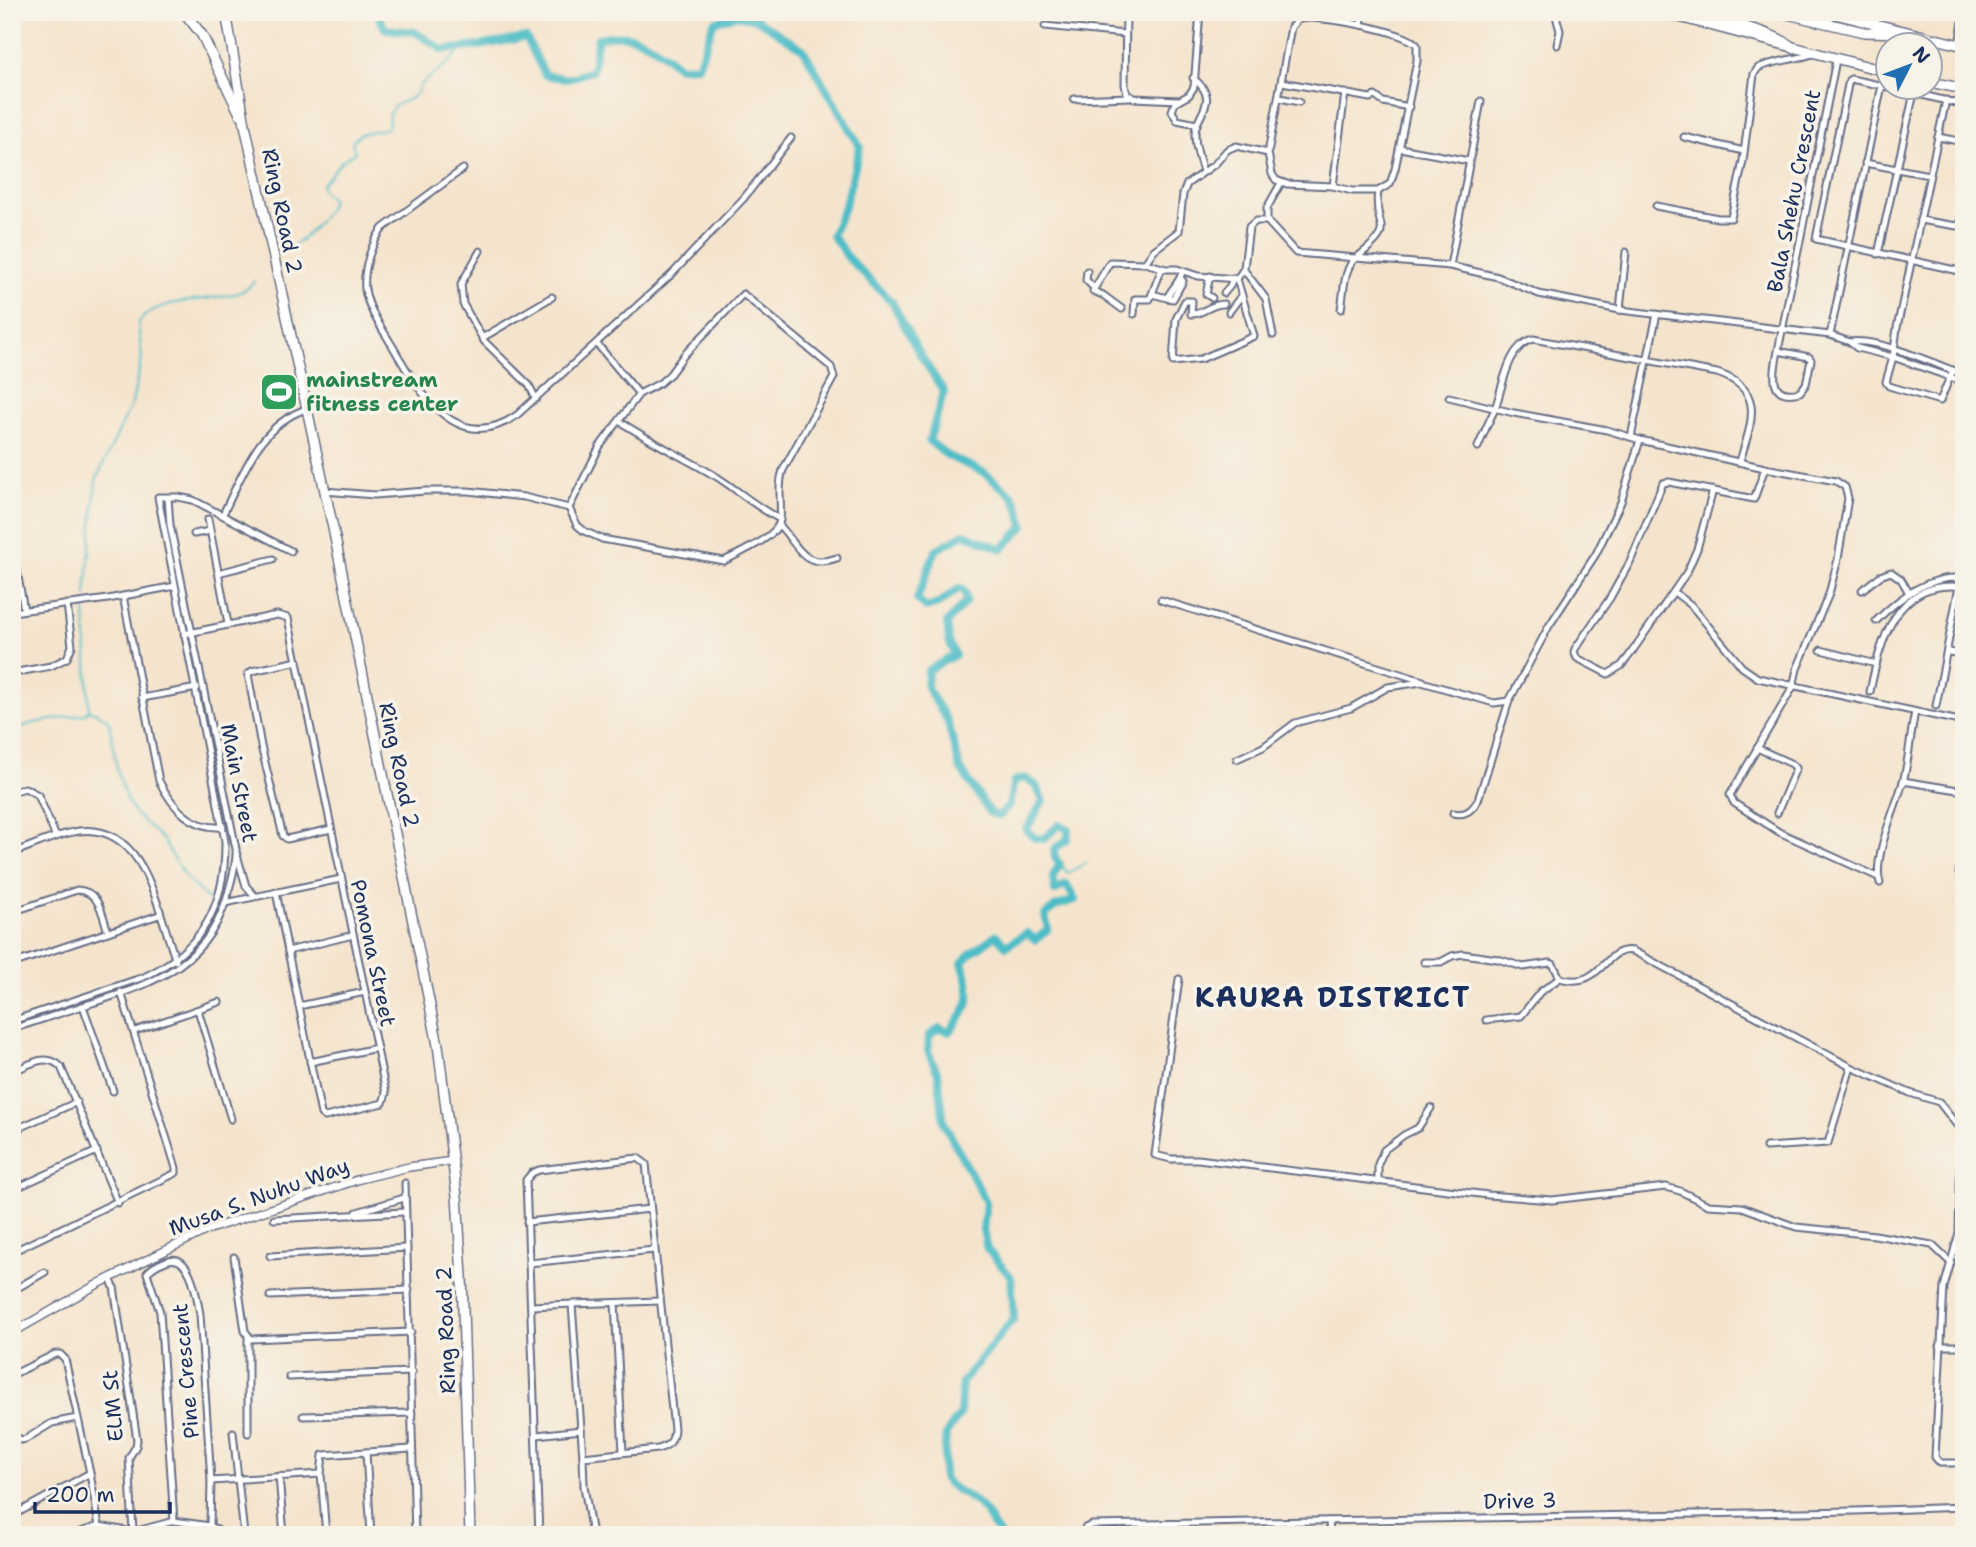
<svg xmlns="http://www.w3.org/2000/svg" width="1976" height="1547" font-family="'Shantell Sans',sans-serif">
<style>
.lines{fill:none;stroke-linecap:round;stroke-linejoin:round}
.stream{stroke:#4fbdc7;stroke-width:2}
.river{stroke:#4fbdc7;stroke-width:8}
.minor-casing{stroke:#676e85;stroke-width:9}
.tertiary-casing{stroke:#676e85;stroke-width:10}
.primary-casing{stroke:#676e85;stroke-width:12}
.trunk-casing{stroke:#676e85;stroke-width:12}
.minor{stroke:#fff;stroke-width:5}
.tertiary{stroke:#fff;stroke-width:7}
.primary{stroke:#fff;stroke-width:9}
.trunk{stroke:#fff;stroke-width:9}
.labels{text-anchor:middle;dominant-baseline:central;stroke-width:7;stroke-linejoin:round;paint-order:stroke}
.street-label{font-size:21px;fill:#1b2f5e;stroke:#f7f3e8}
.leisure-label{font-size:21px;font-weight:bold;fill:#27864d;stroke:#f7f3e8;text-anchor:start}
.district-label{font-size:28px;font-weight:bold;letter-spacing:2px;fill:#1b2f5e;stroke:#f7f3e8}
</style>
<rect width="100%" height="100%" fill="#f7f3e8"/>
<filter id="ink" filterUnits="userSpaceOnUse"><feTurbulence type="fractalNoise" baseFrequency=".0143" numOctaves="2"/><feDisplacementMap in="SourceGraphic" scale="14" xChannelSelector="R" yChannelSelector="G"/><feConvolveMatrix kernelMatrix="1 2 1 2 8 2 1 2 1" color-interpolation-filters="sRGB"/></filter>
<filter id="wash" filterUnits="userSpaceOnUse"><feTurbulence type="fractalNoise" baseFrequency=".00686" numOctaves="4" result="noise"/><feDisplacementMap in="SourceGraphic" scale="28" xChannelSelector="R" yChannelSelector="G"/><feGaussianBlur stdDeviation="1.57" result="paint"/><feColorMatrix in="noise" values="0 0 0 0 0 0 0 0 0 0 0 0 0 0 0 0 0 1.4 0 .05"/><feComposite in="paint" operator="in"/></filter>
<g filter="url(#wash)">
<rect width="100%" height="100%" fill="#f5e4cd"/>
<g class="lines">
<g class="stream">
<path d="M295,245C305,238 329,212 332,200L324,193L321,185C334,174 338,159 355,153L352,142L360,134L388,128L389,114L394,106L411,98L417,93L420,85L449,62L462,48"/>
<path d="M86,595L96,480L132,403L142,357L138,323C163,288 239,309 254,281"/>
<path d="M85,609L89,709"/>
<path d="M12,730L34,723L85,714L89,710L101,715L109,721L117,769L126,799L136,815L162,839L186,878L210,901"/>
<path d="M1060,864L1068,873L1087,862"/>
</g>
<path class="river" d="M377,12L385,29L415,32L443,50L479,46L526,37L545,75L567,79L592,71L598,38C635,29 652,44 679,67L698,66L714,22L736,15L756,19L803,49L860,147L845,205L832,235L849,259L892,302L918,351L944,392L929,441L948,456L983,472L1012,495L1018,506L1024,526L1002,549L964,534L936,550L917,599L926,608L938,604L960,588L965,592L966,602L947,622L949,641L955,655L928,670L927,688L947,720L960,768L990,813L1000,816L1009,805L1014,781L1025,778L1036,785L1043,801L1026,830L1035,838L1044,839L1059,825L1069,829L1067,840L1054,849L1055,858L1060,864L1053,876L1055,891L1066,884L1075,900L1056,906L1045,915L1048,929L1036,940L1027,933L1006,946L996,935L970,954L962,963C975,998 971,1004 949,1032L939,1028L929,1036L928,1051L938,1074L944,1123L986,1202L983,1230L987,1249L1011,1277L1014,1318L962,1382L960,1414L946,1434L943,1478C952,1491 969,1495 980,1506C989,1515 992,1526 1000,1535"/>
</g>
</g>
<g filter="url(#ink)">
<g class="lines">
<defs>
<g id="minor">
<path d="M1126,12L1125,85L1127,94L1134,98L1179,100"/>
<path d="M1555,12L1560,31L1557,45"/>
<path d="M1361,25L1363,12"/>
<path d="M1045,26L1125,34"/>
<path d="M1959,45L1964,16"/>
<path d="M1193,78C1222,101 1196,113 1195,133C1194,145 1200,160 1203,172"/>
<path d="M1282,82L1370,98L1375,96L1383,102L1409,107"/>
<path d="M1888,87L1851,79L1849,80L1816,239L1964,272"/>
<path d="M1893,88L1964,105"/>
<path d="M1280,98L1299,102"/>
<path d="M1074,99L1130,97"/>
<path d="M1946,100L1897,328L1893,357L1886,382L1889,386L1940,401L1953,370"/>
<path d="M1197,124L1177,120L1172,111L1175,103L1189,95L1194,87L1200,12"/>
<path d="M1684,137L1744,151"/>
<path d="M1938,137L1964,142"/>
<path d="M1400,148L1469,161"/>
<path d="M1865,163L1929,175"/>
<path d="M463,169L383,228C371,244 363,269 365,289C368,310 382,328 393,347C419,392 457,457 517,415L672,274L744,198L791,138"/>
<path d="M1333,186L1345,93"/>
<path d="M1656,206L1718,218H1731L1743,161L1754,74L1758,68C1775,60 1795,60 1813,54"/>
<path d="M1920,220L1957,226L1964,219"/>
<path d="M1267,221V208L1281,183"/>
<path d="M480,251L461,284L463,304L484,341L529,385L536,399"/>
<path d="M1878,254L1914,93"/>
<path d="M1145,263L1154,250L1179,231L1183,194L1187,184L1215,164L1227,150L1236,146L1268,153"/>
<path d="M1450,266L1481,101"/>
<path d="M1244,270L1266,299L1273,335"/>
<path d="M1087,271L1086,280L1094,288"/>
<path d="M1210,276L1206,294L1212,298"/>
<path d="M1224,293L1230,286L1233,278"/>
<path d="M743,294L831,367L834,377L783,470C777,487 782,503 780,520C778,537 739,553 724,561L602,539L584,531L577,525L569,508L600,446L639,394L660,383L670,374L684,355Z"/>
<path d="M1152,294L1167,298C1171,288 1181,282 1182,271"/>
<path d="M1167,298L1173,299L1183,281L1181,279"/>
<path d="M1224,304C1209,304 1202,315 1191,314L1192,301H1185L1176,319L1173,362L1201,359L1254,336L1237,279"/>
<path d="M1122,309L1103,295L1093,291L1110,262L1145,263L1166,269H1177L1198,276L1237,279L1244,268L1249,227L1256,221H1267L1296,253L1356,258C1400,224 1372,231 1378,191L1390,184L1395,169L1417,61V45C1406,31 1317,14 1298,19L1291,27L1268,153L1272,174L1276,180L1287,184L1333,186L1352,191H1378"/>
<path d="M1341,309C1344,294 1343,268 1356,258L1450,266L1498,277L1539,294L1620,310L1830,335L1850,342L1857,348L1893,357L1964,382"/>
<path d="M1620,310L1626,252"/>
<path d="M1229,312L1241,296"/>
<path d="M1134,314L1135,299H1150L1162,268"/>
<path d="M1830,335L1882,85"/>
<path d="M482,338L552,297"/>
<path d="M1850,342C1879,338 1936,364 1964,375"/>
<path d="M597,344L639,394"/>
<path d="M1778,351L1809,357L1811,360L1806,384L1800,392C1767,400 1774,372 1778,351L1836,60"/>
<path d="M1449,397L1514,413L1607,430L1640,440L1765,468L1836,481L1845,487L1848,498L1838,559L1829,594L1797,669L1793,687L1730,795L1734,803L1779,832L1878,877"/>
<path d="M619,421C651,442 685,458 717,477C739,491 757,508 780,519"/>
<path d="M1631,437L1657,314"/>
<path d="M1478,447C1483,435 1488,423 1494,411C1503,390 1506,346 1533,339L1717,373C1767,389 1751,424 1740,461"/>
<path d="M1713,490L1697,549L1687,572L1629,656L1621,666L1608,674L1577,658L1574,652L1575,649L1610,598L1630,562L1663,483L1669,482L1754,499L1765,468"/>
<path d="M324,491L375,495L425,491H468L524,497L569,508"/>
<path d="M223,514C243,474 259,425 306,409"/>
<path d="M208,519L228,624"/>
<path d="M779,525C798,544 802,570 837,558"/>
<path d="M194,534L210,531"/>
<path d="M17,571L24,610"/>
<path d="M218,573L273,559"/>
<path d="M1862,590L1880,576L1891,572L1901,579L1909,593"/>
<path d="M1674,592L1691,605L1742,667L1758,678L1964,722"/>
<path d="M123,596L159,781C173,808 191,829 223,827"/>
<path d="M1161,600L1423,681"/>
<path d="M12,612L108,599L175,586"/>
<path d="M1876,621C1900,597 1928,575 1964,578"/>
<path d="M184,634L277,615L288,618L386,1093L383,1103L325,1117L321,1114L276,892"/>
<path d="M1821,650L1876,664"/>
<path d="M1947,652L1964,654"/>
<path d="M298,661L252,671L248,674L261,746L283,836L287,839L331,829"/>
<path d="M12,673L51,666L67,658L72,646L67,604"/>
<path d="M1870,692C1880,641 1896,577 1964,587"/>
<path d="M142,698L197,688"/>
<path d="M1936,706L1959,586"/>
<path d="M1757,748L1792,764L1796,768L1777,813"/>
<path d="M1237,759L1263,747L1295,723L1351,708L1388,687L1422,682L1494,703L1509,701"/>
<path d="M1903,781L1964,791"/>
<path d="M12,792L25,788L38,795L56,837"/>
<path d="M1453,813C1466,816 1472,810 1478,800L1509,701L1549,626L1596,554L1621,502L1640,440"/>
<path d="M12,853C33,846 56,834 79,831C147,823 158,914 176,961"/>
<path d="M237,855L246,886L255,896"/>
<path d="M1959,873L1964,849"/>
<path d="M1880,883C1872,858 1896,807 1903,782C1909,760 1910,735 1915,712"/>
<path d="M225,903L341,879"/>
<path d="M12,912L77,890C100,891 102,914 108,932"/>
<path d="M288,951L353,935"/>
<path d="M1424,962H1441L1452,956L1463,954L1498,959L1523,967L1550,963L1553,964L1560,978C1602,991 1604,945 1633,951L1851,1067L1910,1093L1939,1102L1959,1128L1961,1137L1959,1233L1944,1287L1935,1457L1940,1463H1964"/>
<path d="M12,964L159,915"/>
<path d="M1179,979L1155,1155L1171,1159H1198L1488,1195L1552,1200L1666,1187L1680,1191L1708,1205L1742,1207L1796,1227L1875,1235L1932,1245L1951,1263"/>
<path d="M83,1006L113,1091"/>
<path d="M299,1006L365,992"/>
<path d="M198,1010L231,1119"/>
<path d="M1486,1020L1521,1016L1540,992L1560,978"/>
<path d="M12,1021L144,977C203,949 226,905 225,841L158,497H178L193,500L291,551"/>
<path d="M12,1029C38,1021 63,1012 89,1004C156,983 213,963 230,886C233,875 237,861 236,849L170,525L168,498"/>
<path d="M135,1031L219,1002"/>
<path d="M310,1062L377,1048"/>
<path d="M12,1072C29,1065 46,1052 61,1067L118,1203"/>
<path d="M12,1131L77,1102"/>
<path d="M1766,1147L1828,1143L1851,1067"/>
<path d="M1378,1182V1164L1384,1150L1404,1135L1418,1128L1431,1108"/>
<path d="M405,1183L415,1535"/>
<path d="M12,1190L97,1151"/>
<path d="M357,1212L404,1198"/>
<path d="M274,1219L404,1212"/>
<path d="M527,1222L650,1209"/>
<path d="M12,1252L176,1173V1168L121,992"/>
<path d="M270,1256L407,1248"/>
<path d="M234,1257L245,1331L251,1339L411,1332"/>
<path d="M529,1263L654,1250"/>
<path d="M110,1278L114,1287L137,1440L136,1446L129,1458L133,1532"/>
<path d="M12,1291L45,1272"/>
<path d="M270,1296L409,1290"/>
<path d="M615,1303L623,1452"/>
<path d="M572,1304L660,1301"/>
<path d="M531,1306L572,1304L583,1457"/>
<path d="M248,1336V1433"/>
<path d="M1940,1346H1964"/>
<path d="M12,1375L55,1354H60L65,1359L90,1473L99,1526"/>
<path d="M289,1377L412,1372"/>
<path d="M303,1416L412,1413"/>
<path d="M12,1432L20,1440L26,1439L52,1423L77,1418"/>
<path d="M233,1432L244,1535"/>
<path d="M537,1435L581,1430"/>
<path d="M366,1452L371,1535"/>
<path d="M279,1476L284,1535"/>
<path d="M211,1481L321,1474"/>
<path d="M12,1516L90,1473"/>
<path d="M174,1521L160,1312L147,1273C152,1267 158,1264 166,1261C191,1250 197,1298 200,1314L211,1481L210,1526"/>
<path d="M1329,1521L1330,1535"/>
<path d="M194,1525L209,1535"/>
<path d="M71,1535L99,1526L133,1532L174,1521L210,1526L226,1535"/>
<path d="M326,1535L321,1474L323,1455L411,1449"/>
<path d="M539,1535L526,1180L532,1173L539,1170L638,1158L646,1164L674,1429C673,1442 670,1445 658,1449L583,1457L584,1486L592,1535"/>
<path d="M1084,1535L1085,1528L1092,1525L1855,1511L1964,1507"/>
</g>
<path id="tertiary" d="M12,1333L98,1284L207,1230L360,1179L409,1167L453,1161"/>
<g id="primary">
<path d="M184,12L202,35L240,114"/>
<path d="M226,12L245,125L333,528L438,1045L457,1196L462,1276L470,1535"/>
<path d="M1660,12L1888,72"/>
<path d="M1827,12L1964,46"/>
<path d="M1930,82L1964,89"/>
</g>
<g id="trunk">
<path d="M1691,12C1715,19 1777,32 1793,48"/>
<path d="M1779,12L1864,32L1905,33"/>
</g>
</defs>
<use href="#minor" class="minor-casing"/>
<use href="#tertiary" class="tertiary-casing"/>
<use href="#primary" class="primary-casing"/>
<use href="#trunk" class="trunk-casing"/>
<use href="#minor" class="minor"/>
<use href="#tertiary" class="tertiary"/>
<use href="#primary" class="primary"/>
<use href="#trunk" class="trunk"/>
</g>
</g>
<defs>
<symbol id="stadium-square" viewBox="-11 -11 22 22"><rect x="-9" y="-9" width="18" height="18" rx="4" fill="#2e9e5b" stroke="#f7f3e8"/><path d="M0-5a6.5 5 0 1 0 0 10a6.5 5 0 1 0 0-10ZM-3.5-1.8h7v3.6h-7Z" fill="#fff"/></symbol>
</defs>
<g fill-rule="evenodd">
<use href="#stadium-square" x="257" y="370" width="44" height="44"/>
</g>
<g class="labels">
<g class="street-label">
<text transform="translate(1794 191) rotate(-79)">Bala Shehu Crescent</text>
<text transform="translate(282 211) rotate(78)">Ring Road 2</text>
<text transform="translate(399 765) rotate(78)">Ring Road 2</text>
<text transform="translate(239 783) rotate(79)">Main Street</text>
<text transform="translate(373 953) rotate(78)">Pomona Street</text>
<text transform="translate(259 1197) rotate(-20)">Musa S. Nuhu Way</text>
<text transform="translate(446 1330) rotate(-92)">Ring Road 2</text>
<text transform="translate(186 1371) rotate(-95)">Pine Crescent</text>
<text transform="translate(113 1406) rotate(-95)">ELM St</text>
<text transform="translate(1520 1501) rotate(-1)">Drive 3</text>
</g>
<g class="leisure-label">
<text x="306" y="380">mainstream<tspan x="306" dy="24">fitness center</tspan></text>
</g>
<g class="district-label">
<text x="1333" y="997">KAURA DISTRICT</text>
</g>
</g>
<rect width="1976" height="1547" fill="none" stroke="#f7f3e8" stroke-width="42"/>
<g transform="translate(1909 66) rotate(48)"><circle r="33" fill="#f7f3e8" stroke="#9fa5b1" stroke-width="2"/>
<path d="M0-5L12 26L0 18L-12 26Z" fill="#1f6fb2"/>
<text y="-10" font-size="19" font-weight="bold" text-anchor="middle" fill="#1b2f5e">N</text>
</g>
<path d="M35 1502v10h135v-10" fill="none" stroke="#1b2f5e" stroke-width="3.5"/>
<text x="46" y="1502" font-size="21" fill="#1b2f5e" stroke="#f7f3e8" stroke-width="5" paint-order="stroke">200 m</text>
</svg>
